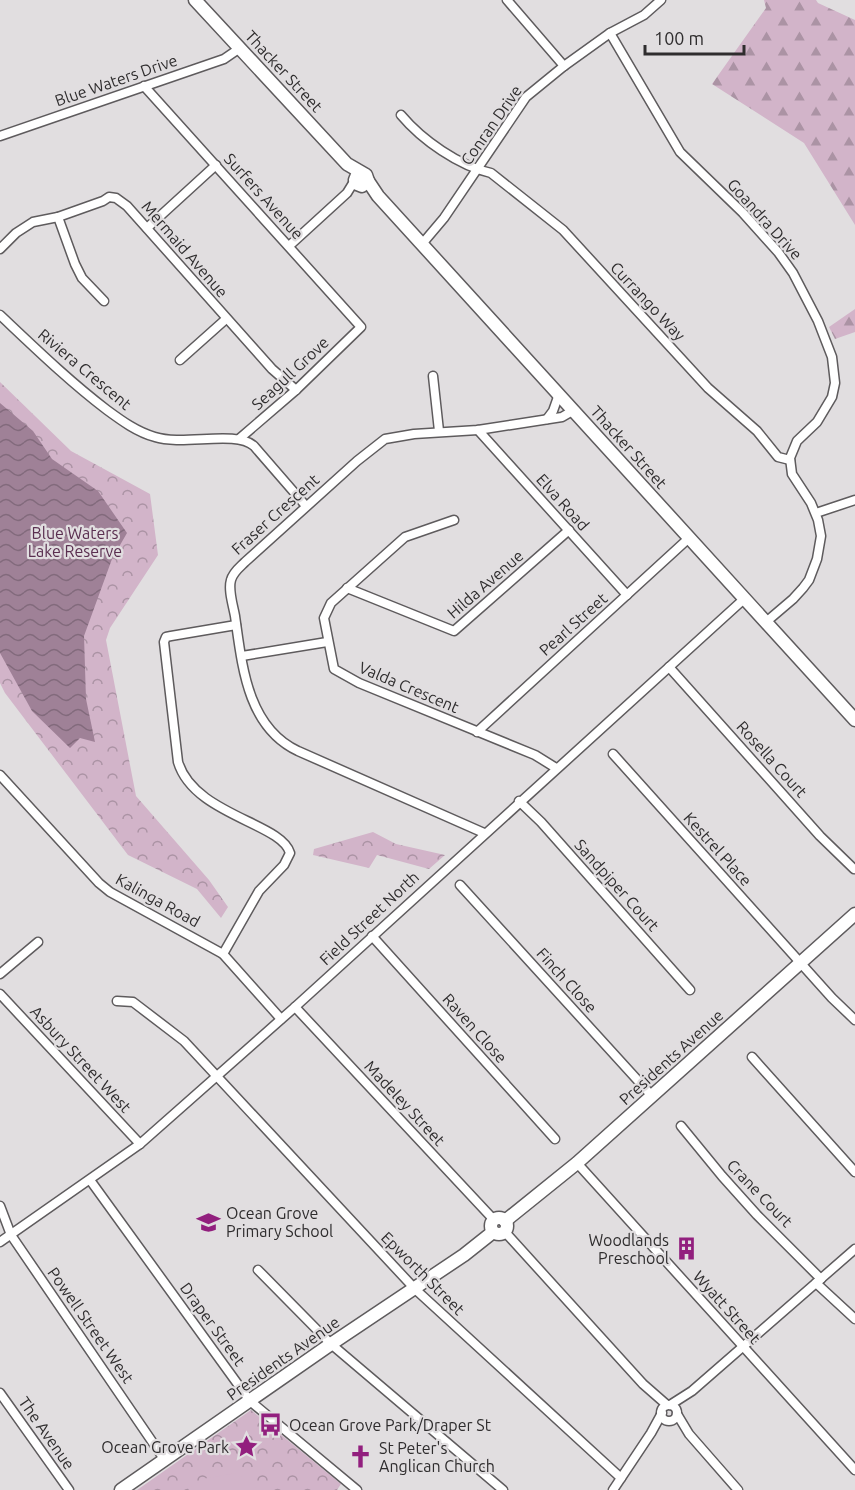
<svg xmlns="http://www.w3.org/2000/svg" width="855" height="1490" font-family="Ubuntu,sans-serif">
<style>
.forest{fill:url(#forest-firs)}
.park{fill:url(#park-crowns)}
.garden{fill:#d2b4c9}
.water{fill:url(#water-waves)}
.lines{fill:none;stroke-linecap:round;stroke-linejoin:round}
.street-casing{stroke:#5e5b5d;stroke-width:11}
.secondary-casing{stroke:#5e5b5d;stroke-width:15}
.street{stroke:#fff;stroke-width:8}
.secondary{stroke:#fff;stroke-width:12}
.labels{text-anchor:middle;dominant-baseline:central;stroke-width:4.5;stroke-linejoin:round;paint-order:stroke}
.street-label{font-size:16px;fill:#2f2d2e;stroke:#e1dee0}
.park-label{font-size:16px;fill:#5a2f50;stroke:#e1dee0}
.poi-label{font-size:16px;fill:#2f2d2e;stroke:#e1dee0;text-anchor:start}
</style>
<defs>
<pattern id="forest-firs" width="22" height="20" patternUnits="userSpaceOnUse" patternTransform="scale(1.5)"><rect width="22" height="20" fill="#d2b4c9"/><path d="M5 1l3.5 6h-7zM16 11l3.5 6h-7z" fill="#ab93a4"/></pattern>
<pattern id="park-crowns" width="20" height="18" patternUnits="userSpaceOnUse" patternTransform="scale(1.5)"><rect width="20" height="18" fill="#d2b4c9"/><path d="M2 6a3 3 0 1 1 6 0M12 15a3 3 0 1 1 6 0" fill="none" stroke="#ab93a4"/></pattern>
<pattern id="water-waves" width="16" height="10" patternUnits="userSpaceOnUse" patternTransform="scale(1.5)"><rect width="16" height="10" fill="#9f8197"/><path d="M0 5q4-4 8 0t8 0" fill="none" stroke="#826a7c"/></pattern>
</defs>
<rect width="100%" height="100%" fill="#e1dee0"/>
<g class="forest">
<path d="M764,0H816L818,3L855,20V225L804,143L712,84L766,8Z"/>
<path d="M855,309V332L835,339L829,327Z"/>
</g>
<g class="park">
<path d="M0,382L71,451L150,494L158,555L110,628L106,640L136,796L209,880L228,907L221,918L197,889L128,855L5,693L0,683Z"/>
<path d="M373,832L396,844L445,855L429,869L377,855L369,868L313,855L314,849Z"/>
<path d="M251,1410L341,1484L337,1490H137Z"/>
</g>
<path class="garden" d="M237,1473L255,1487L256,1490H188L202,1479Z"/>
<path class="water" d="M0,403L33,431L52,459L98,491L127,533L112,559L84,636L86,699L95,742L80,738L70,748L32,711L0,653Z"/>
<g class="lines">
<defs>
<g id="street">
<path d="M507,0L564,66"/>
<path d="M610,33L680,152L743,213L778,252L793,273L818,321L832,357L835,383L832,397L817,422L797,441L790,458L792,474L811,503L818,520L821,536L817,559L809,580L803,588L793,599L766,622"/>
<path d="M144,86L361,327L296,390L239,439"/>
<path d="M401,115C422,140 459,166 491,173L563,230L708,388L757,431L778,457L790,460"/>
<path d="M0,136L224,59L240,48"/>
<path d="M58,217L75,264L82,278L104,301"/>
<path d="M147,228L216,165"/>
<path d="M422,244L444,218L526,97L564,66L610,33L644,15L661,0"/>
<path d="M289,246L347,193L355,180"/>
<path d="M0,249L16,233L33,222L58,217L103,201L109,197L116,198L127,206L272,369L296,390"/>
<path d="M0,315C35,348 69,381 107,410C122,421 137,432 155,437C183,446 236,430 254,446L306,506"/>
<path d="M180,360L226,319"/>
<path d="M433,376L439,431"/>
<path d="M547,419L553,411L559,394"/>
<path d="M478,430L627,595"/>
<path d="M816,513L855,500"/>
<path d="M454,520L405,537L331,603L324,618L334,669L359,683L535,755L556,768"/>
<path d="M347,588L454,631L569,530"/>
<path d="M242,656L327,642"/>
<path d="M669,667L820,836L854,869"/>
<path d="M477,732L689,538"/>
<path d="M613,754L832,998L855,1020"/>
<path d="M0,775L99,883L110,892L223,954L281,1019"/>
<path d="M519,801L541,822L690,990"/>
<path d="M484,833L298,751C247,727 242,665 235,616C233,605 228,590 231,580C233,572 240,567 245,562L357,461L385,439L414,434L478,430L562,417L574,410"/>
<path d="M460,885L652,1096"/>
<path d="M372,936L555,1139"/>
<path d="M223,954L259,891L284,865L290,853C282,823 194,815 178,762L164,642L166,637L171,636L236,625"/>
<path d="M0,974L38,942"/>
<path d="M0,994L140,1144"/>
<path d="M117,1001L133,1002L184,1041L415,1289L621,1478"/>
<path d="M295,1007L494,1220"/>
<path d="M752,1057L855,1172"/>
<path d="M681,1126L722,1176L757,1215L821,1279"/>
<path d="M577,1163L855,1470"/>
<path d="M90,1180L250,1401L357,1490"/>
<path d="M0,1206L11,1235L164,1459"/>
<path d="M505,1232L643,1384L667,1405"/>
<path d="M0,1242L140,1144L295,1007L744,599"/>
<path d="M258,1270L331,1344L503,1490"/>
<path d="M816,1283L855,1319"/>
<path d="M0,1393L69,1490"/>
<path d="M670,1405L692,1391L855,1249"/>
<circle cx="669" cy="1413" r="8"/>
<path d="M677,1414L689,1434L738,1490"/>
<path d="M613,1490L651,1433L662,1413"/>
</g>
<g id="secondary">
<path d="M195,0L347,164L366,175L368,181L362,186L357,184L355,180L357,175L361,173"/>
<path d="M368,181L378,196L855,720"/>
<circle cx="499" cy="1226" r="8"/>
<path d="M505,1221L577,1163L855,914"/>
<path d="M121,1490L331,1344L464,1255L493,1232"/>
</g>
</defs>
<use href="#street" class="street-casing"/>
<use href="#secondary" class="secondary-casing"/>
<use href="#street" class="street"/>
<use href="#secondary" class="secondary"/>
</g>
<defs>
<symbol id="school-bare" viewBox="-9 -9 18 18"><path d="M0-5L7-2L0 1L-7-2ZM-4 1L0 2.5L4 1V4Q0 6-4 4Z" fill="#921f7e" stroke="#e1dee0" stroke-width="2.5" paint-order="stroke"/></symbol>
<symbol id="building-bare" viewBox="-9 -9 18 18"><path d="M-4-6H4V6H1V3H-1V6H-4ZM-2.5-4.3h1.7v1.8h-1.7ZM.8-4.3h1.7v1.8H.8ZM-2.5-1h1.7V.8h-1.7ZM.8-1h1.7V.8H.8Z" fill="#921f7e" stroke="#e1dee0" stroke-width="2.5" paint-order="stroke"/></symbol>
<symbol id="bus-bare" viewBox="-9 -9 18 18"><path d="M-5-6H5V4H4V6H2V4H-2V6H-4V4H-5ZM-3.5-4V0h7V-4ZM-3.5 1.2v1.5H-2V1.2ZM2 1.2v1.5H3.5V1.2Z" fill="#921f7e" stroke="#e1dee0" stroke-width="2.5" paint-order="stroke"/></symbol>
<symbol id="sight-bare" viewBox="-9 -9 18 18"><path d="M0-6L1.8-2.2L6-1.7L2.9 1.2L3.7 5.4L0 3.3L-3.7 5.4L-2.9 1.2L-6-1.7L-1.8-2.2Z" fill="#921f7e" stroke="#e1dee0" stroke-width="2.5" paint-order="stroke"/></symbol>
<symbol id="church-bare" viewBox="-9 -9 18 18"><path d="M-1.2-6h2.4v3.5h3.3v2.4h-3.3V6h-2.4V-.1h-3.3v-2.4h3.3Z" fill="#921f7e" stroke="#e1dee0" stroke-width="2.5" paint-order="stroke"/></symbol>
</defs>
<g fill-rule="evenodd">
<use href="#school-bare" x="192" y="1206" width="33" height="33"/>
<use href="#building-bare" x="670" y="1232" width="33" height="33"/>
<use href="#bus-bare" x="254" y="1408" width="33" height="33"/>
<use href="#sight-bare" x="230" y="1430" width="33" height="33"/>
<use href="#church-bare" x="344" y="1440" width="33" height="33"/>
</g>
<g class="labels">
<g class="street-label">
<text transform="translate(284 71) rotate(47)">Thacker Street</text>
<text transform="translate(116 80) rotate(-19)">Blue Waters Drive</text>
<text transform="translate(491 125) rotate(-55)">Conran Drive</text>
<text transform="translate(264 196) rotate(48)">Surfers Avenue</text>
<text transform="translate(765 219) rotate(48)">Goandra Drive</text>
<text transform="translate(185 249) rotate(49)">Mermaid Avenue</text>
<text transform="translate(648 301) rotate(47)">Currango Way</text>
<text transform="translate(85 369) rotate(40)">Riviera Crescent</text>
<text transform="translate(290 373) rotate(-43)">Seagull Grove</text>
<text transform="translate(629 447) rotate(48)">Thacker Street</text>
<text transform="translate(563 502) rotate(48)">Elva Road</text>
<text transform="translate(275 514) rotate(-42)">Fraser Crescent</text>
<text transform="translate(485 584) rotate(-41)">Hilda Avenue</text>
<text transform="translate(573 624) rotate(-42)">Pearl Street</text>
<text transform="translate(409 687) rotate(23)">Valda Crescent</text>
<text transform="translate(772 759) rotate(48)">Rosella Court</text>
<text transform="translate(718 849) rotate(48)">Kestrel Place</text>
<text transform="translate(617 885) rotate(48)">Sandpiper Court</text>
<text transform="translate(158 900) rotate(29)">Kalinga Road</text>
<text transform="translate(369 918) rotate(-43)">Field Street North</text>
<text transform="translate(567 980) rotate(48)">Finch Close</text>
<text transform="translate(475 1028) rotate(48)">Raven Close</text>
<text transform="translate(671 1057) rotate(-42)">Presidents Avenue</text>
<text transform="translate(81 1059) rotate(47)">Asbury Street West</text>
<text transform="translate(405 1103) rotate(47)">Madeley Street</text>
<text transform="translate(760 1193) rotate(46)">Crane Court</text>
<text transform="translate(423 1273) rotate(45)">Epworth Street</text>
<text transform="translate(727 1307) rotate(48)">Wyatt Street</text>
<text transform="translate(213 1324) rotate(54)">Draper Street</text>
<text transform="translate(91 1325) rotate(55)">Powell Street West</text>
<text transform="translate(283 1358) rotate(-35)">Presidents Avenue</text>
<text transform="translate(47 1433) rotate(55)">The Avenue</text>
</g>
<g class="park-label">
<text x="75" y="533">Blue Waters<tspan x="75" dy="18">Lake Reserve</tspan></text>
</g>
<g class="poi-label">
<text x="226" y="1213">Ocean Grove<tspan x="226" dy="18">Primary School</tspan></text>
<text x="669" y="1240" text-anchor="end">Woodlands<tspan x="669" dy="18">Preschool</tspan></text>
<text x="289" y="1425">Ocean Grove Park/Draper St</text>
<text x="229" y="1447" text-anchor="end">Ocean Grove Park</text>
<text x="379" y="1448">St Peter's<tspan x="379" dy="18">Anglican Church</tspan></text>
</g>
</g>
<path d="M645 45v9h99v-9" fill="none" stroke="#2f2d2e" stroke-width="3"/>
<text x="654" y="45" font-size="18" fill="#2f2d2e" stroke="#e1dee0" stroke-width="4.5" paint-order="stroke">100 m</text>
</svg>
